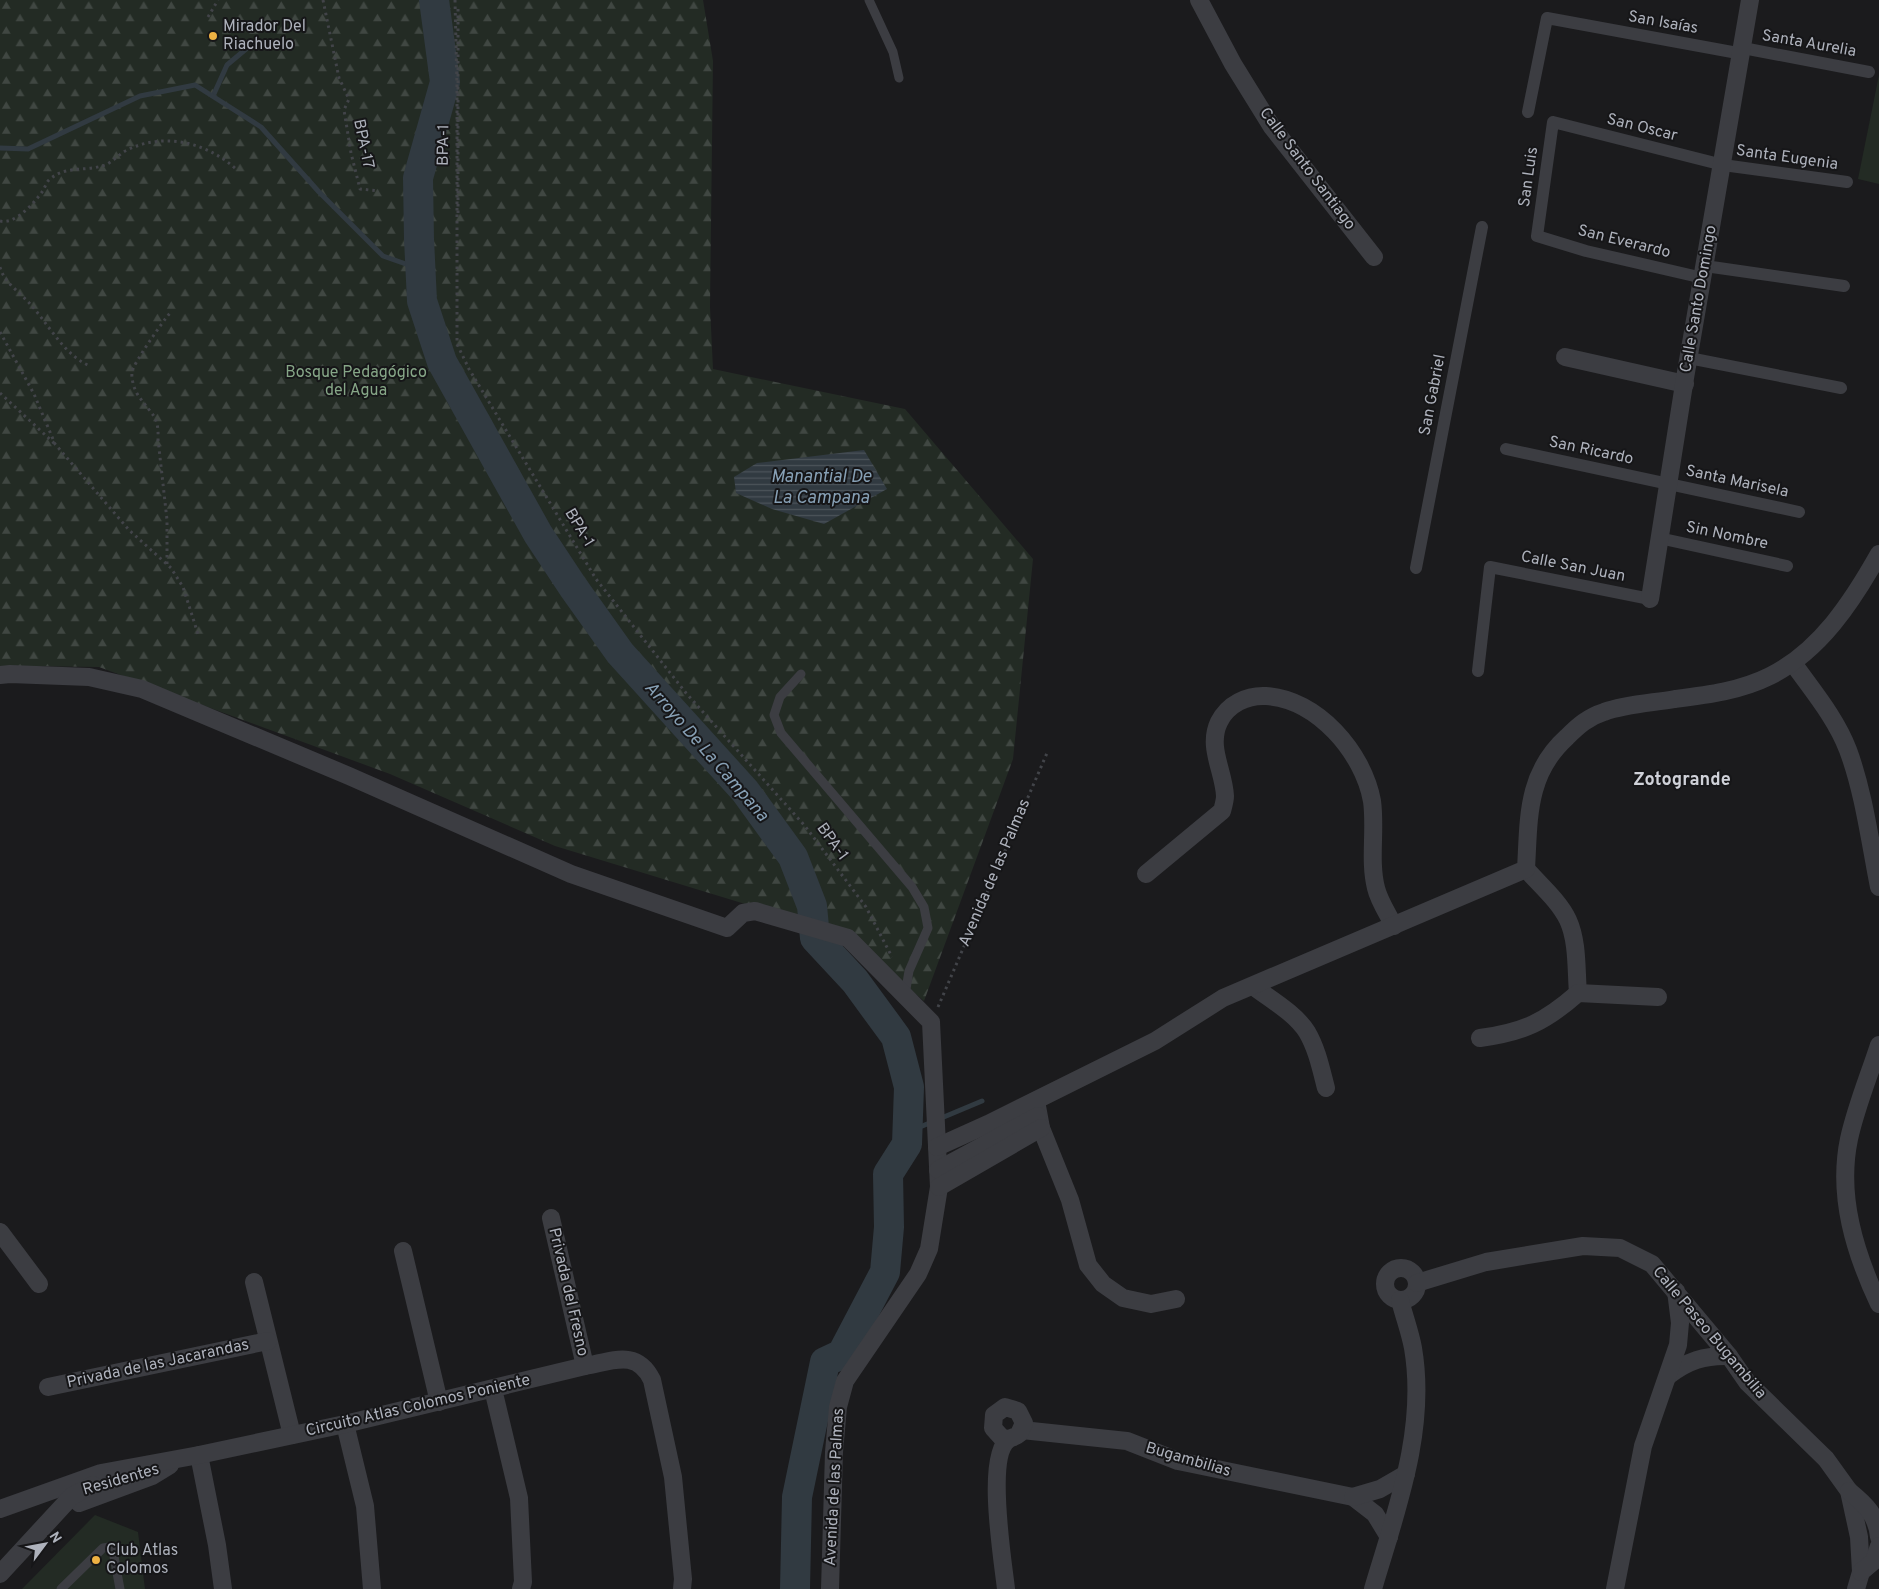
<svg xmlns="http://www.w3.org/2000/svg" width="1879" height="1589" font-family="Overpass,sans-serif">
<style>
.forest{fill:url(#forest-firs)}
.park{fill:#232b24}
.water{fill:url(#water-rules)}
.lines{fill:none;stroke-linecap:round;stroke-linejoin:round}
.stream{stroke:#313a41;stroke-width:5}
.river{stroke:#313a41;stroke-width:30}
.path{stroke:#424449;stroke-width:3;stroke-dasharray:2.5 4;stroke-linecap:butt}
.service{stroke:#3c3d42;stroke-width:9}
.pedestrian{stroke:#3c3d42;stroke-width:12}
.minor{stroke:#3c3d42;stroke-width:18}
.poi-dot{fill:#edb143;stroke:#161618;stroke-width:2}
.labels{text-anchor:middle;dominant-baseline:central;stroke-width:4;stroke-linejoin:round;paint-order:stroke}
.street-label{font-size:16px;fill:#aeb2bc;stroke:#161618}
.poi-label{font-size:16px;fill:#aeb2bc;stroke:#161618;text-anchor:start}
.park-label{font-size:16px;fill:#86a687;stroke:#161618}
.water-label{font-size:18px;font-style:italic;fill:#87a0b5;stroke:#161618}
.neighbourhood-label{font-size:18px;font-weight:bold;fill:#cfd1d8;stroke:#161618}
</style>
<defs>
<pattern id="forest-firs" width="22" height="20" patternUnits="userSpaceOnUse" patternTransform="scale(1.25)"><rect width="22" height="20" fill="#232b24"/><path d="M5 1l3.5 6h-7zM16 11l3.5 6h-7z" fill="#404742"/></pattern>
<pattern id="water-rules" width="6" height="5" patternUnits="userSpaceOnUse" patternTransform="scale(1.25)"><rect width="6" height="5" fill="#313a41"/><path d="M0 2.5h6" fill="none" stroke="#4c545a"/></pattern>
</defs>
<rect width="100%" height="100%" fill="#1b1b1d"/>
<path class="forest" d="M0,0H703L713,61L710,307L713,369L905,409L1033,559L1013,759L924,1001L847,935L555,846L390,774L99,667L27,666L0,669Z"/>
<g class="park">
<path d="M1879,75V184L1858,179Z"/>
<path d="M95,1515L138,1532L145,1589H22Z"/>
</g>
<path class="water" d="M864,450L887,489L824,524L772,509L736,493L734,477L757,463Z"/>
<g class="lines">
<g class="stream">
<path d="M213,96L227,65L252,44"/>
<path d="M0,148L28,149L140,96L195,85L261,127L319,192L383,256L420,269"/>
<path d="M908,1132L982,1101"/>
</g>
<path class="river" d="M434,0L445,82L418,178L419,239L422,301L442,362L538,534L573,587L620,653L745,791L793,857L812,906L815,938L855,981L896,1037L909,1087L907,1144L888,1174L889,1227L885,1272L842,1354L825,1362L797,1497L795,1589"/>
<g class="path">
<path d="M323,0L339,78L349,99L344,110L351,153L360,189L379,191"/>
<path d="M455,0L457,88V344L469,369L596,579L686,693L805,826L866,907L892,957"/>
<path d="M458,9V217"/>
<path d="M208,17L218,0"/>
<path d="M0,221C15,225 34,203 42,192C45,188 46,182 50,179C67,165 85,172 105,165C113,162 119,154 127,150C164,132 207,142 237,170"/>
<path d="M0,267C4,283 21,293 31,305C49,325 65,356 90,366"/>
<path d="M0,332L34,394L55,444L129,530L171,568L183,587L198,634"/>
<path d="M0,393L55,444"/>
<path d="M167,564V520L158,439C159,416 152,415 140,398C135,392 131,380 132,372C133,364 163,321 170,313"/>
<path d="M938,1007L1047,753"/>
</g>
<g class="service">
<path d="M869,0L893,52L899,78"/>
<path d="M801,674L780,697L774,715L781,733L912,887L924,907L928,928L909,971L905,995"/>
<path d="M61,1589L103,1548L109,1547L113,1551L120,1589"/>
</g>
<g class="pedestrian">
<path d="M1743,48L1869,72"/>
<path d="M1528,112L1547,18L1743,54"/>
<path d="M1705,266L1844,286"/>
<path d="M1703,278L1586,251L1537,236L1553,122L1723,165L1847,182"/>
<path d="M1689,358L1841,388"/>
<path d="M1506,449L1799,512"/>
<path d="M1659,538L1787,566"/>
<path d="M1416,568L1482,227"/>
<path d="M1478,671L1490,567L1650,599"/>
</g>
<g class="minor">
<path d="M1199,0L1233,64L1272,127L1374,257"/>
<path d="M1565,357L1685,384"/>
<path d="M1650,599L1685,378L1750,0"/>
<path d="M1793,663C1812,690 1836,718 1848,750C1864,793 1870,842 1879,887"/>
<path d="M0,675L10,674L89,677L142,689L349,776L571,874L727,928L743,913L755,911L848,938L931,1022L939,1187L929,1249L918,1274L845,1381L838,1407L834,1452L830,1589"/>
<path d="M1526,869C1540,885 1559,901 1568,920C1578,942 1576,970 1578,993"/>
<path d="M1146,874L1222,811C1223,807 1225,801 1225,796C1224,771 1207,747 1219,722C1228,704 1247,695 1266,696C1317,699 1363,752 1372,801C1376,830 1369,860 1376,888C1379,901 1388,914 1394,926"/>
<path d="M1253,986C1270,999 1295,1013 1307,1032C1317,1049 1321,1069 1326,1088"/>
<path d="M1480,1038C1524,1032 1545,1022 1578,993L1658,997"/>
<path d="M1879,1045C1869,1076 1856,1107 1849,1139C1837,1196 1855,1253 1879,1304"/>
<path d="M1036,1101L1041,1128L1070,1200L1088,1265L1103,1284L1123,1298L1151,1304L1176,1299"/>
<path d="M937,1147L988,1124L1155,1041L1223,998L1526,869C1529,818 1526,774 1567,737C1578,726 1588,717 1604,712C1626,704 1652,703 1675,699C1707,695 1740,691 1770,676C1820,651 1852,602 1879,554"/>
<path d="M938,1170L1038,1116"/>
<path d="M939,1187L1041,1128"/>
<path d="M551,1218L585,1366"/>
<path d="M0,1232L39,1284"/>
<path d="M403,1251L439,1402"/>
<circle cx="1401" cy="1284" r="16"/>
<path d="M254,1282L292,1435"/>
<path d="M1417,1283L1486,1262L1583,1246L1620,1248L1652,1264L1729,1356L1747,1382L1826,1459L1849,1491L1859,1537L1861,1572L1856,1589"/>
<path d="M1668,1376C1687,1361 1705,1355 1729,1356"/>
<path d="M48,1387L268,1341"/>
<path d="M493,1389L519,1498L523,1582L521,1589"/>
<path d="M345,1424L365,1506L372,1589"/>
<path d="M1022,1430L1127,1441L1178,1461L1353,1497L1375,1514L1389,1537"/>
<path d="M199,1455L217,1545L223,1589"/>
<path d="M1849,1491C1865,1504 1877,1515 1879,1537"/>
<path d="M1353,1497L1380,1489L1406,1474"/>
<path d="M79,1503L152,1476L170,1465"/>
<path d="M0,1509L101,1473L199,1455L345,1424L585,1366C613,1361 637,1349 652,1380L673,1477L683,1579L682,1589"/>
<path d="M1861,1572L1874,1561L1879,1546"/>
<path d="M0,1574L72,1496L93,1485"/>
<path d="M1006,1589C1003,1561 985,1455 1009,1439C1012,1437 1016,1437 1019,1434L1024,1423L1018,1411L1005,1407L994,1415L993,1428L1002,1438L1008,1439"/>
<path d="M1373,1589C1396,1511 1427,1430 1413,1348C1410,1332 1404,1316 1400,1300"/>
<path d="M1615,1589L1643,1446L1678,1345L1680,1323L1676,1291"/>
</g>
</g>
<g class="poi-dot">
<circle cx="213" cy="36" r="5"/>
<circle cx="96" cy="1560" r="5"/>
</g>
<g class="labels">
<g class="street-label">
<text transform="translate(1663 23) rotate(10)">San Isaías</text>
<text transform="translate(1809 44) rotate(10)">Santa Aurelia</text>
<text transform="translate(1642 128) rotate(14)">San Oscar</text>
<text transform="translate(363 144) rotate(78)">BPA-17</text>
<text transform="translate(444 145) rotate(-89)">BPA-1</text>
<text transform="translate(1787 158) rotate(8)">Santa Eugenia</text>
<text transform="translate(1307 169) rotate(53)">Calle Santo Santiago</text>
<text transform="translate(1529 177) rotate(-82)">San Luis</text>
<text transform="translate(1624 242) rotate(14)">San Everardo</text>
<text transform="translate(1699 299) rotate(-80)">Calle Santo Domingo</text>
<text transform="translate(1433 395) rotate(-79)">San Gabriel</text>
<text transform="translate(1591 451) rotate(12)">San Ricardo</text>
<text transform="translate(1737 482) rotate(12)">Santa Marisela</text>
<text transform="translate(579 528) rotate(59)">BPA-1</text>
<text transform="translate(1727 536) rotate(12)">Sin Nombre</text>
<text transform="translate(1573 567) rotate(11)">Calle San Juan</text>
<text transform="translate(832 842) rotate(54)">BPA-1</text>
<text transform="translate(995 873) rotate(-67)">Avenida de las Palmas</text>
<text transform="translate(568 1292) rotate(77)">Privada del Fresno</text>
<text transform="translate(1709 1333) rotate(50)">Calle Paseo Bugambilia</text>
<text transform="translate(158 1364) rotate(-12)">Privada de las Jacarandas</text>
<text transform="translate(418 1406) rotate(-13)">Circuito Atlas Colomos Poniente</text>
<text transform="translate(1188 1460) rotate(16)">Bugambilias</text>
<text transform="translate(121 1480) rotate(-16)">Residentes</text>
<text transform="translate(835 1487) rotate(-87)">Avenida de las Palmas</text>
</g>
<g class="poi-label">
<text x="223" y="27">Mirador Del<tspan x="223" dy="18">Riachuelo</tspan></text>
<text x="106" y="1551">Club Atlas<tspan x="106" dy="18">Colomos</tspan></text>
</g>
<g class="park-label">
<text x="356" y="373">Bosque Pedagógico<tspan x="356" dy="18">del Agua</tspan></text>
</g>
<g class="water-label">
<text x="821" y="477">Manantial De<tspan x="821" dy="21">La Campana</tspan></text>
<text transform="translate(706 752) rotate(49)">Arroyo De La Campana</text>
</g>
<g class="neighbourhood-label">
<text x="1682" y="780">Zotogrande</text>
</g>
</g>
<g transform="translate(45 1544) rotate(58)" stroke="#161618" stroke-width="4" paint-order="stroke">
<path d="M0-4L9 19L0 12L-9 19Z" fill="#aeb2bc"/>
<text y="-8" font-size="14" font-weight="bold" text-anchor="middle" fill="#aeb2bc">N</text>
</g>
</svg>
